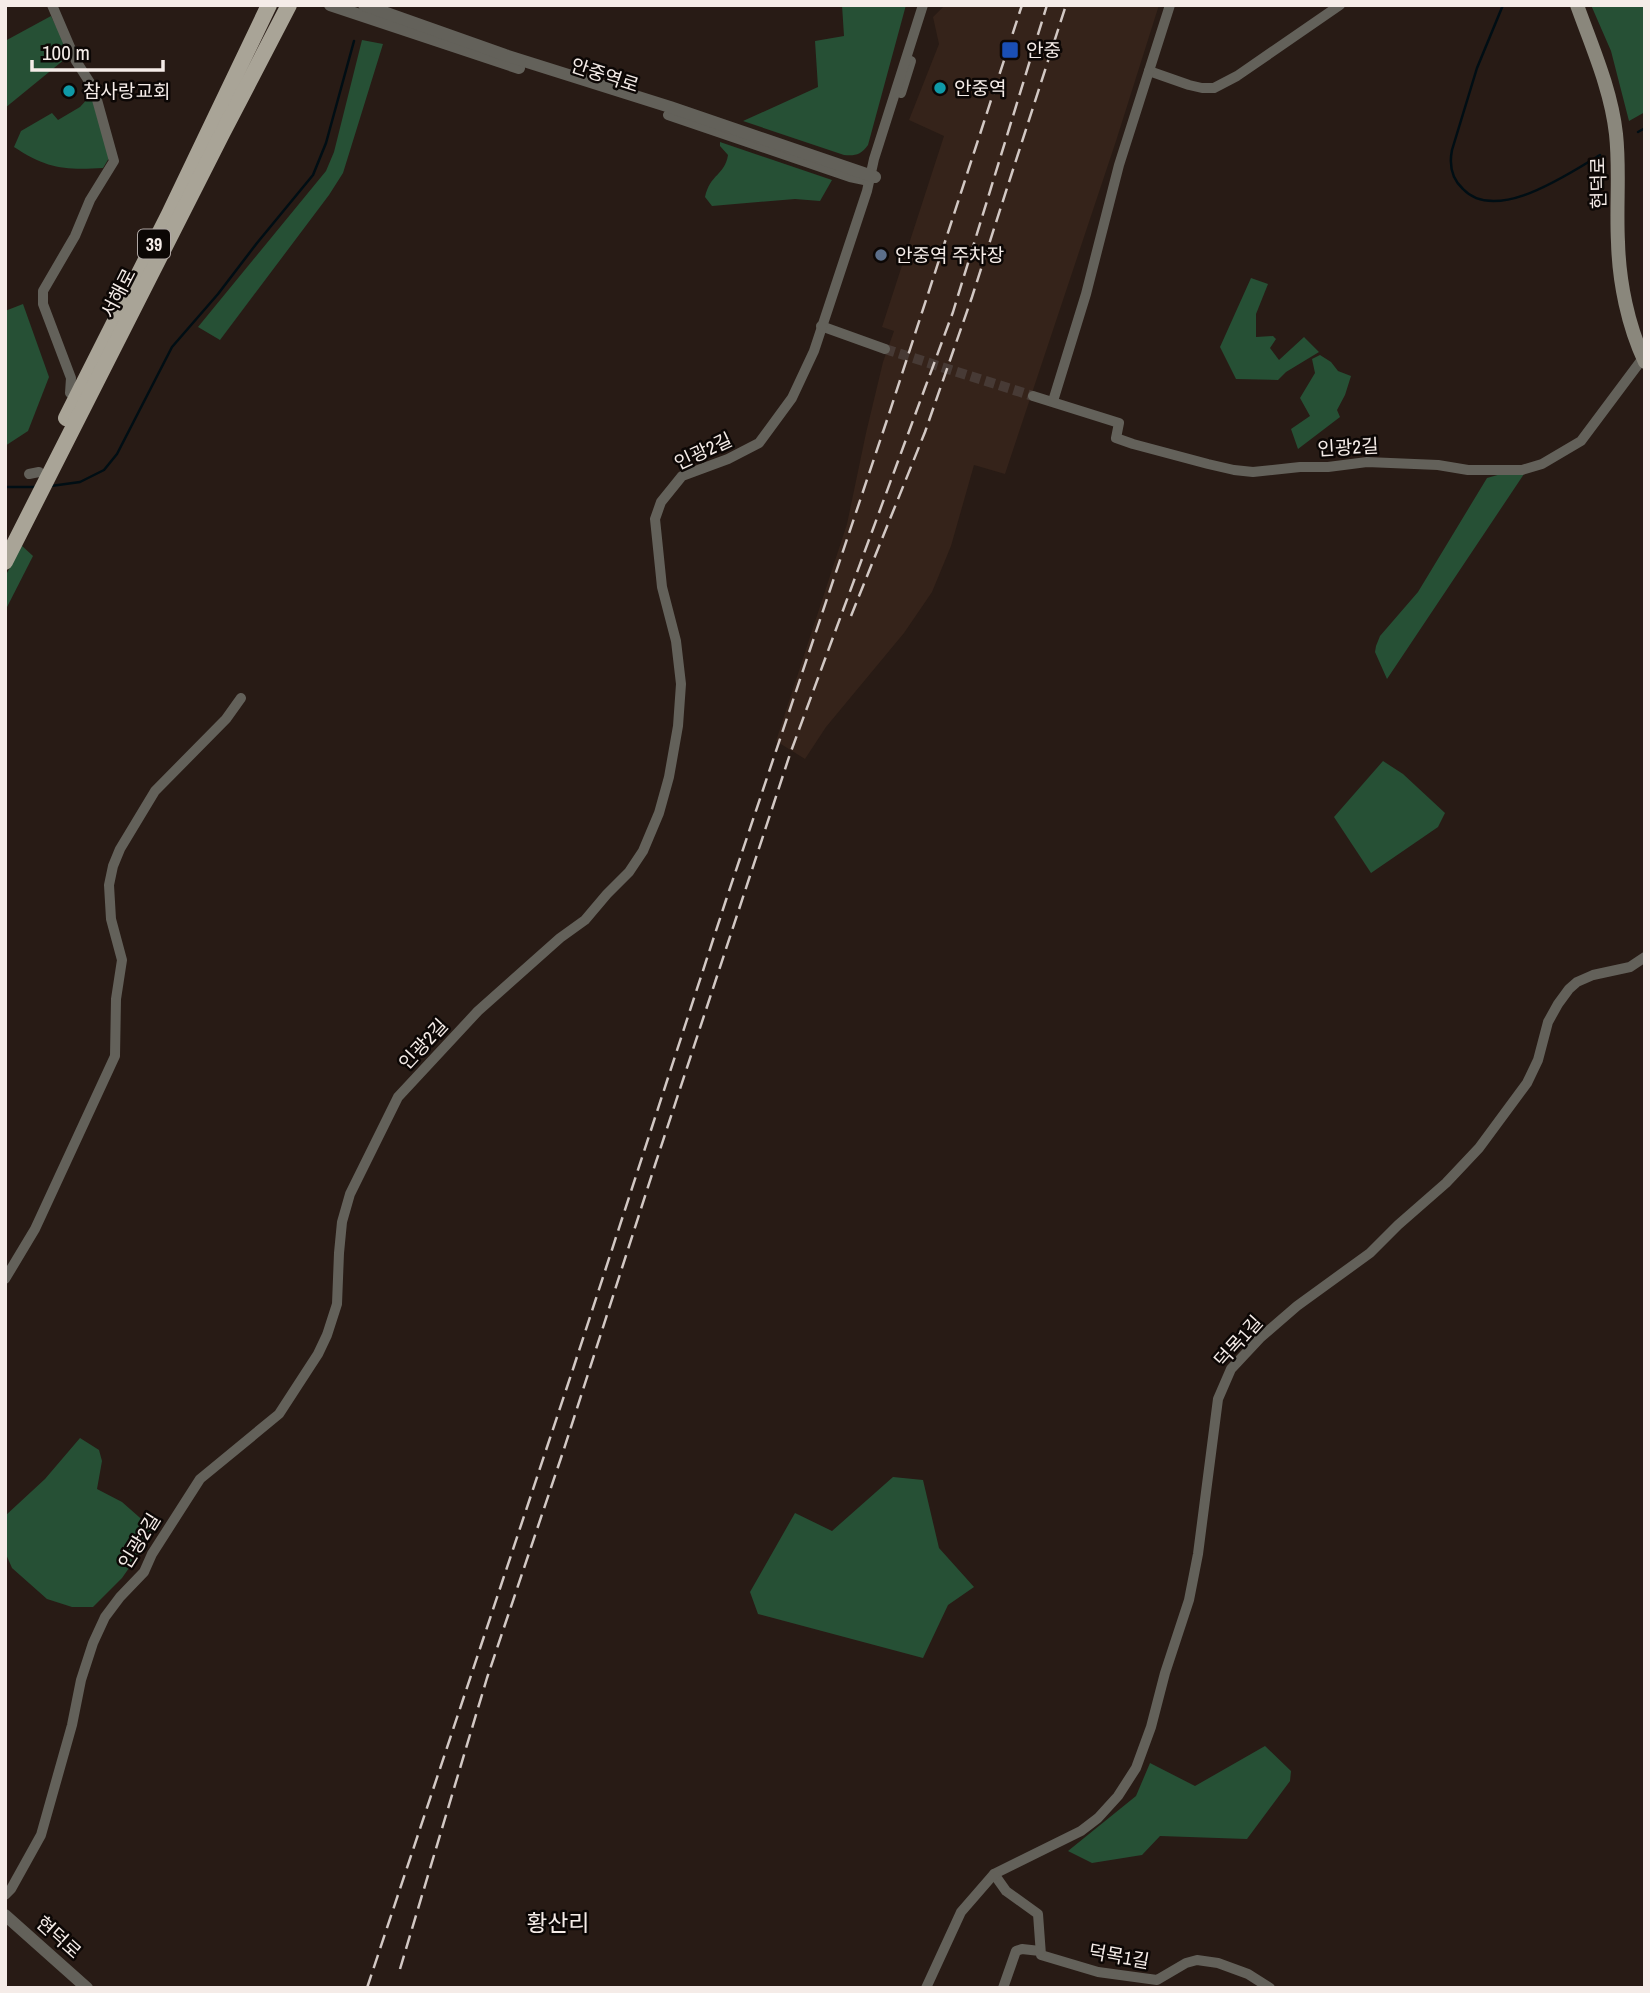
<svg xmlns="http://www.w3.org/2000/svg" width="1650" height="1993" font-family="'Archivo Narrow','Noto Sans KR',sans-serif">
<style>
.built{fill:#35231a}
.green{fill:#265035}
.lines{fill:none;stroke-linecap:round;stroke-linejoin:round}
.stream{stroke:#000e14;stroke-width:2.5}
.minor-tunnel{stroke:#473a35;stroke-width:10;stroke-dasharray:10 5;stroke-linecap:butt}
.minor{stroke:#63615a;stroke-width:10}
.tertiary{stroke:#63615a;stroke-width:12}
.secondary{stroke:#8a877c;stroke-width:14}
.primary{stroke:#a9a497;stroke-width:16}
.rail{stroke:#d2c8c4;stroke-width:2.5;stroke-dasharray:14 7;stroke-linecap:butt}
.transit-dot{fill:#1a4fb4;stroke:#0c0705;stroke-width:2.5}
.culture-dot{fill:#0f9aa8;stroke:#0c0705;stroke-width:2.5}
.service-dot{fill:#5c6f8a;stroke:#0c0705;stroke-width:2.5}
.labels{text-anchor:middle;dominant-baseline:central;stroke-width:5;stroke-linejoin:round;paint-order:stroke}
.shield{fill:#0c0705;stroke:#afa7a4;stroke-width:2}
.shield-label{font-size:18px;font-weight:bold;fill:#f5ece8}
.poi-label{font-size:19px;fill:#f5ece8;stroke:#0c0705;text-anchor:start}
.street-label{font-size:19px;fill:#f5ece8;stroke:#0c0705}
.quarter-label{font-size:23px;fill:#f5ece8;stroke:#0c0705}
</style>
<rect width="100%" height="100%" fill="#281b15"/>
<path class="built" d="M945,5H1159L1116,141L1005,474L974,465L951,546L932,592L904,633L826,727L805,759L776,741L847,524L866,433L883,362L894,331L882,327L944,136L909,120L939,44L933,17Z"/>
<g class="green">
<path d="M842,5H906L868,145C861,155 855,156 844,155L743,121L818,87L815,41L844,36Z"/>
<path d="M1591,5H1645V112L1629,121L1611,51Z"/>
<path d="M51,16L64,42L65,59L5,108V41Z"/>
<path d="M362,40L383,44L343,173L329,195L220,340L198,327L326,171L334,152Z"/>
<path d="M91,95L109,158L103,168C65,170 47,169 14,147L21,131L52,113L58,120L80,107Z"/>
<path d="M720,142L832,180L820,201L795,199L712,206L705,197C710,174 725,175 728,155L720,146Z"/>
<path d="M1251,278L1268,284L1256,314V337L1273,336L1276,339L1270,348L1279,360L1304,337L1319,352L1286,372L1278,380L1236,379L1220,347Z"/>
<path d="M23,304L49,377L28,431L5,446V311Z"/>
<path d="M1320,355L1331,362L1338,371L1351,376L1345,395L1337,410L1340,417L1298,449L1291,429L1310,416L1300,398L1315,373L1312,359Z"/>
<path d="M1501,474H1524L1387,679L1375,652L1376,646L1380,636L1418,592L1487,478Z"/>
<path d="M21,545L33,556L5,611V577Z"/>
<path d="M1383,761L1403,774L1445,813L1438,827L1371,873L1334,817Z"/>
<path d="M80,1438L99,1450L102,1461L97,1489L122,1502L155,1531L122,1578L93,1607H72L47,1599L12,1568L5,1552V1516L45,1479Z"/>
<path d="M893,1477L923,1480L939,1548L974,1587L948,1605L923,1658L758,1614L750,1592L795,1513L832,1531Z"/>
<path d="M1265,1746L1291,1771L1290,1781L1247,1839L1160,1836L1142,1855L1092,1863L1068,1851L1136,1796L1150,1763L1195,1786Z"/>
</g>
<g class="lines">
<g class="stream">
<path d="M1503,5L1477,68L1452,150C1449,165 1451,178 1463,189C1496,224 1568,174 1600,155"/>
<path d="M1638,132L1645,128"/>
<path d="M51,486L80,482L104,470L117,454L172,347L218,294L257,243L313,175L326,143L354,41"/>
<path d="M5,487H37"/>
</g>
<path class="minor-tunnel" d="M885,349L1033,396"/>
<g class="minor">
<path d="M52,5L76,61L94,89L114,161L90,200L75,236L43,291V304L71,378L70,393"/>
<path d="M1149,71L1189,85L1202,88H1214L1237,76L1340,5"/>
<path d="M901,93L911,61"/>
<path d="M668,115L850,177L869,181"/>
<path d="M821,326L885,349"/>
<path d="M1033,396L1119,423L1116,438L1133,444L1208,464L1234,470L1253,472L1300,467H1328L1367,462L1438,465L1468,470H1522L1542,464L1581,441L1643,358"/>
<path d="M1053,401L1086,294L1119,165L1170,5"/>
<path d="M29,474L39,472"/>
<path d="M5,1279L35,1229L115,1056L116,999L122,960L111,919L109,885L113,866L120,849L155,791L226,719L241,698"/>
<path d="M994,1874L1006,1891L1038,1914L1041,1955L1098,1972L1157,1980L1186,1963L1197,1960L1218,1963L1248,1974L1270,1988"/>
<path d="M5,1895L11,1889L41,1835L72,1725L81,1680L93,1643L105,1617L120,1597L144,1572L152,1554L200,1479L279,1414L318,1354L327,1335L337,1304L339,1253L342,1222L350,1194L398,1097L478,1011L560,938L585,920L607,894L629,872L643,851L659,813L669,777L678,726L681,684L676,641L662,587L655,519L661,502L682,476L728,459L759,443L792,398L814,351L867,191L874,159L923,5"/>
<path d="M926,1988L961,1912L994,1874L1081,1831L1098,1818L1118,1796L1136,1768L1151,1727L1165,1673L1189,1600L1198,1554L1218,1399L1231,1369L1260,1338L1297,1306L1370,1253L1398,1225L1446,1183L1479,1148L1527,1083L1538,1060L1548,1022L1558,1004L1569,989L1577,982L1593,975L1630,967L1645,957"/>
<path d="M1003,1988L1016,1951L1022,1949L1040,1951"/>
</g>
<g class="tertiary">
<path d="M330,5L519,68"/>
<path d="M364,5L505,55L670,107L875,177"/>
<path d="M5,1915L87,1988"/>
</g>
<path class="secondary" d="M1577,5C1592,47 1611,89 1616,134C1620,170 1616,206 1618,242C1619,282 1628,326 1645,362"/>
<g class="primary">
<path d="M66,418L169,214L269,5"/>
<path d="M5,562L222,134L289,5"/>
</g>
<g class="rail">
<path d="M851,616L925,432L972,297L1066,5"/>
<path d="M400,1969L487,1678L563,1452L655,1165L790,754L953,312L1047,5"/>
<path d="M367,1988L574,1366L726,900L888,417L1022,5"/>
</g>
</g>
<rect class="transit-dot" x="1001" y="41" width="18" height="18" rx="3.5"/>
<g class="culture-dot">
<circle cx="940" cy="88" r="7"/>
<circle cx="69" cy="91" r="7"/>
</g>
<circle class="service-dot" cx="881" cy="255" r="7"/>
<g class="labels">
<rect class="shield" x="138" y="229.5" width="32" height="29" rx="5"/>
<g class="shield-label">
<text x="154" y="244">39</text>
</g>
<g class="poi-label">
<text x="1026" y="50">안중</text>
<text x="954" y="88">안중역</text>
<text x="83" y="91">참사랑교회</text>
<text x="895" y="255">안중역 주차장</text>
</g>
<g class="street-label">
<text transform="translate(605 75) rotate(18)">안중역로</text>
<text transform="translate(1598 183) rotate(-91)">현덕로</text>
<text transform="translate(118 293) rotate(-63)">서해로</text>
<text transform="translate(1348 447) rotate(-3)">인광2길</text>
<text transform="translate(703 451) rotate(-25)">인광2길</text>
<text transform="translate(423 1044) rotate(-47)">인광2길</text>
<text transform="translate(1238 1341) rotate(-48)">덕목1길</text>
<text transform="translate(139 1541) rotate(-58)">인광2길</text>
<text transform="translate(59 1937) rotate(42)">현덕로</text>
<text transform="translate(1119 1956) rotate(10)">덕목1길</text>
</g>
<g class="quarter-label">
<text x="558" y="1922">황산리</text>
</g>
</g>
<rect width="1650" height="1993" fill="none" stroke="#f5ece8" stroke-width="14"/>
<path d="M32 60v10h131v-10" fill="none" stroke="#f5ece8" stroke-width="3.5"/>
<text x="42" y="60" font-size="21" fill="#f5ece8" stroke="#0c0705" stroke-width="5" paint-order="stroke">100 m</text>
</svg>
